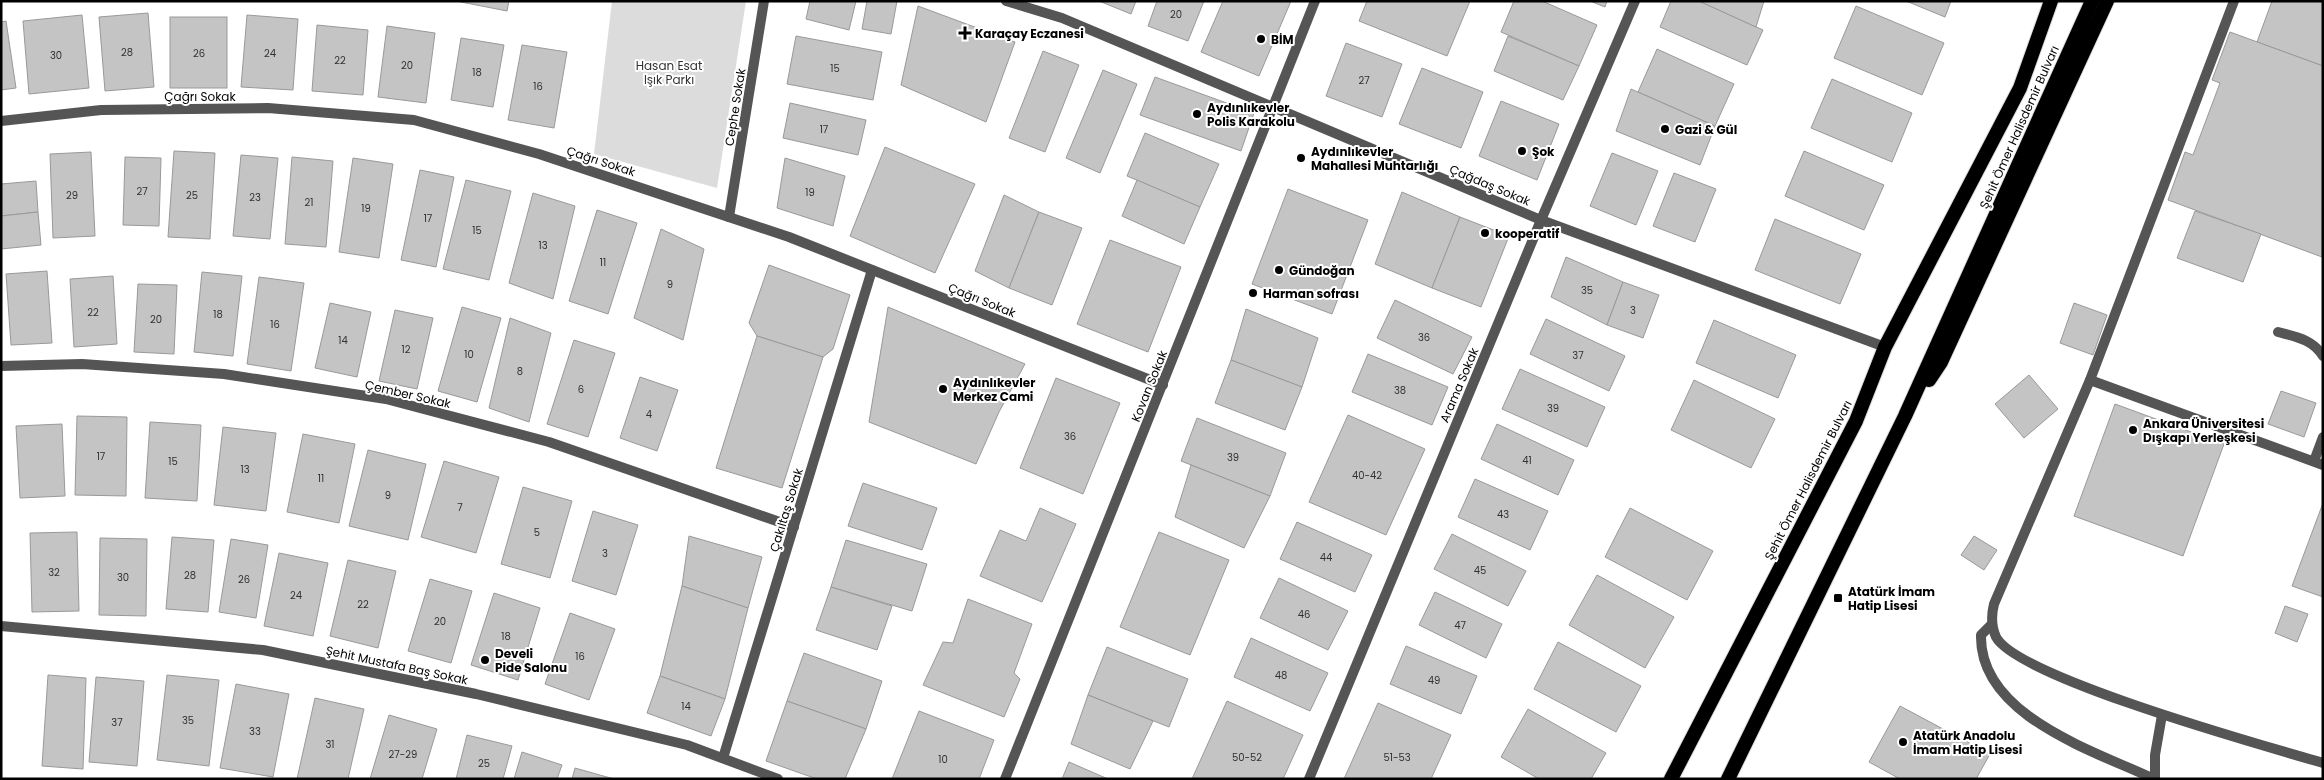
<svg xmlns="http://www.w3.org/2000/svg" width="2324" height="780" font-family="Poppins,sans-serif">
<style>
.green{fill:#dcdcdc}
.building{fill:#c4c4c4;stroke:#999}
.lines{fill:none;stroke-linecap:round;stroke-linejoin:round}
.trunk-casing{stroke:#dbdbdb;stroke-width:16}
.service{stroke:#555;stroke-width:10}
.minor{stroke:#555;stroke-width:10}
.trunk{stroke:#000;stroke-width:14}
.poi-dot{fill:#000;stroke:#fff;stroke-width:2}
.labels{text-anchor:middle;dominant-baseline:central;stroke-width:4;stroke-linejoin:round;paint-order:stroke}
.number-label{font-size:10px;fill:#313131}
.poi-label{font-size:12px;font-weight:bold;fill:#000;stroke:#fff;text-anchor:start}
.park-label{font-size:12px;fill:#333;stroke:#fff}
.street-label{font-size:12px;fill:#000;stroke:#fff}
</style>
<rect width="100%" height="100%" fill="#fff"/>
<path class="green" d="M612,1H746L717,188L594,154Z"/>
<g class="building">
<path d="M456,1H509L507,11Z"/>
<path d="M810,1H856L849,30L806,19Z"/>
<path d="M867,1H897L891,34L862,29Z"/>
<path d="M1099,1H1136L1131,14Z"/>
<path d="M1157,1H1204L1188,41L1148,26Z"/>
<path d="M1223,1H1291L1259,76L1201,52Z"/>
<path d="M1367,1H1470L1447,56L1359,21Z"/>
<path d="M1514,1H1542L1597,25L1579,66L1501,32Z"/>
<path d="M1590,1H1607L1605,7Z"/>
<path d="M1671,1H1699L1763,30L1747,65L1660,27Z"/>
<path d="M1699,1H1764L1756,27Z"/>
<path d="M1906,1H1951L1945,17Z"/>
<path d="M2272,1H2323V66L2257,42Z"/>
<path d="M918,6L1015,42L986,122L901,85Z"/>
<path d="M1856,6L1944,43L1922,95L1834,58Z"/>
<path d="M148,13L154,87L105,91L99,17Z"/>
<path d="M82,15L89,88L29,94L23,21Z"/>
<path d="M247,15L298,19L293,90L241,87Z"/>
<rect x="170" y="17" width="57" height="71"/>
<path d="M6,21L16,88L1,90V22Z"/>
<path d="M317,25L368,30L363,95L312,91Z"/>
<path d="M387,26L435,33L426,103L378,97Z"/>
<path d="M2230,32L2323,66L2322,257L2168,200L2185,152L2193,155L2220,83L2212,80Z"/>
<path d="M796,36L882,52L873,100L787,84Z"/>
<path d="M1508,36L1579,66L1563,100L1494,71Z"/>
<path d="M461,38L504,45L493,107L451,100Z"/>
<path d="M1346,43L1402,64L1382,117L1326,96Z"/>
<path d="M522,45L567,52L554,128L508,120Z"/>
<path d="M1657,49L1734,84L1715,126L1638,92Z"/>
<path d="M1043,51L1079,65L1045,152L1009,138Z"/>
<path d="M1422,68L1483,92L1461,148L1399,124Z"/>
<path d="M1103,70L1137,84L1100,173L1066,158Z"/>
<path d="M1155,77L1254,113L1241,151L1140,115Z"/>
<path d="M1832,79L1912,113L1892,162L1811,128Z"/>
<path d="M1631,89L1715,126L1700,165L1616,131Z"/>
<path d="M1501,101L1559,124L1537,180L1479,156Z"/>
<path d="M790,103L866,120L858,155L783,138Z"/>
<path d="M1145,133L1219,164L1200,207L1127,176Z"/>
<path d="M885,147L975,184L935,273L850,236Z"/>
<path d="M174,151L215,153L210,239L168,237Z"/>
<path d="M1804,151L1884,185L1864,230L1785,196Z"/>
<path d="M91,152L95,236L53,238L50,154Z"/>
<path d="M1612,153L1658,171L1636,225L1590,206Z"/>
<path d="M241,155L278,158L270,239L233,236Z"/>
<path d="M125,157L161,158L159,226L123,225Z"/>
<path d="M292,157L333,161L326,247L285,244Z"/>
<path d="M353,158L393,164L379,258L339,252Z"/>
<path d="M785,158L845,176L833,226L777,208Z"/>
<path d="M420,170L454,177L436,267L401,260Z"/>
<path d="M1674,173L1716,189L1695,242L1653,226Z"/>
<path d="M466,180L511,191L489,280L443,269Z"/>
<path d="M1137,180L1200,207L1184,244L1122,216Z"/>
<path d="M36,181L38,212L1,216V184Z"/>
<path d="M1288,189L1368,220L1332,314L1252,284Z"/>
<path d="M1402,192L1460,217L1432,288L1375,264Z"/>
<path d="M533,193L575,206L553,299L509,283Z"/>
<path d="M1004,195L1039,212L1009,288L975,271Z"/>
<path d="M597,210L637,223L608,314L569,301Z"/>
<path d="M2195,211L2261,234L2243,282L2177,258Z"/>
<path d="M38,212L41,245L1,249V216Z"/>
<path d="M1039,212L1082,228L1052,305L1009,288Z"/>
<path d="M1460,217L1509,236L1481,307L1432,288Z"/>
<path d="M1775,219L1861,254L1840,304L1755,270Z"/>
<path d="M661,229L704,249L683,340L634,318Z"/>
<path d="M1110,240L1181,267L1148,352L1077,324Z"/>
<path d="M1566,257L1623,282L1607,325L1551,297Z"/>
<path d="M769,265L850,295L833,349L823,357L757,336L749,323Z"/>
<path d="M47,271L52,343L11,345L6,274Z"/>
<path d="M202,272L242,276L233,356L194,352Z"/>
<path d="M113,276L117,344L74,347L70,279Z"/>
<path d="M259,277L304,283L291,371L247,364Z"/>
<path d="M1623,282L1659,295L1643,338L1607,325Z"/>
<path d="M138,284L177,285L174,354L134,352Z"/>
<path d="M1395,300L1472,337L1453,374L1377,338Z"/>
<path d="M330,303L371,312L357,377L315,368Z"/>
<path d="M2074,303L2107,315L2093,355L2060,343Z"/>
<path d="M462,307L501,318L477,402L438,391Z"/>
<path d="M888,307L1025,364L999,412L976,464L869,422Z"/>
<path d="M1246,309L1318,338L1302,387L1231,360Z"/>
<path d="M395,310L433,318L417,389L379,381Z"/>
<path d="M510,318L551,333L529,422L489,408Z"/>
<path d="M1546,319L1625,356L1609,391L1530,354Z"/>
<path d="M1714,320L1796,355L1778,398L1696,363Z"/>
<path d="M757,336L823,357L782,488L716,468Z"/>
<path d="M574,340L615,353L588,437L547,424Z"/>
<path d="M1368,354L1448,387L1432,425L1352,392Z"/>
<path d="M1231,360L1302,387L1285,430L1215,403Z"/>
<path d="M1520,369L1605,407L1587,447L1502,409Z"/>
<path d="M2029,375L2058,409L2024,438L1995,404Z"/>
<path d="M640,377L678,390L657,451L620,438Z"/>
<path d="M1056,378L1120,403L1083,494L1020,468Z"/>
<path d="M1694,380L1775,419L1751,468L1671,430Z"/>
<path d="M2281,391L2316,403L2304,437L2268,424Z"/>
<path d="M2115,404L2224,444L2183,556L2074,516Z"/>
<path d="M1348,415L1425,449L1386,535L1309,502Z"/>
<path d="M77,416L127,417L126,496L75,495Z"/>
<path d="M1197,418L1286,453L1270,496L1181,461Z"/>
<path d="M150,422L201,425L197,501L145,498Z"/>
<path d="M62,424L65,496L20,498L16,426Z"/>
<path d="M1497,424L1574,460L1558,495L1481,459Z"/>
<path d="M223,427L276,433L266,511L214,505Z"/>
<path d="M303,434L355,444L339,523L287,512Z"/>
<path d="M368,450L426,464L408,540L349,526Z"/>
<path d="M444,461L499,477L476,553L421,537Z"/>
<path d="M1191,465L1270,496L1244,548L1175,517Z"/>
<path d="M1475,479L1548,511L1530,550L1458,517Z"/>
<path d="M863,483L937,508L922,550L848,526Z"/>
<path d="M523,487L572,501L550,578L501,564Z"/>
<path d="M2323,503V597L2292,586Z"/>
<path d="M1040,508L1076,524L1042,602L980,576L1000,530L1026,541Z"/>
<path d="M1630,508L1713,551L1687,600L1605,557Z"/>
<path d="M593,511L638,525L616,595L572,581Z"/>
<path d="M1297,522L1372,555L1355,592L1280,559Z"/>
<path d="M77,532L79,611L32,612L30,533Z"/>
<path d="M1159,532L1229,560L1190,655L1120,627Z"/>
<path d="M1452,534L1526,571L1508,606L1434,569Z"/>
<path d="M689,536L762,557L748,608L682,586Z"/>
<path d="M1974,536L1997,550L1984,570L1961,555Z"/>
<path d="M172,537L214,540L208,612L166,609Z"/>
<path d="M100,538L147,539L146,616L99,615Z"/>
<path d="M231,539L268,545L256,618L219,612Z"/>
<path d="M846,540L927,564L912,611L831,587Z"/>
<path d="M279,553L328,563L313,636L264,626Z"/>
<path d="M348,560L396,571L378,648L330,636Z"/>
<path d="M1597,575L1674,617L1645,668L1569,625Z"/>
<path d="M1279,578L1348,611L1328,650L1260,618Z"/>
<path d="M430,579L472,591L451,663L408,651Z"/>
<path d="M682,586L748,608L725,699L660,676Z"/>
<path d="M831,587L892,606L877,650L816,630Z"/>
<path d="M1435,592L1502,624L1486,658L1419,625Z"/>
<path d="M494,593L540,608L518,680L471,665Z"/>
<path d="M968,599L1032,624L1014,673L1020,679L1004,717L923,685L943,642L953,643Z"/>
<path d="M2285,606L2308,614L2297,642L2275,633Z"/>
<path d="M570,613L615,629L589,700L545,684Z"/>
<path d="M1251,638L1328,673L1310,711L1234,677Z"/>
<path d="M1558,642L1641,686L1616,732L1534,689Z"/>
<path d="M1406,646L1477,676L1461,714L1390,684Z"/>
<path d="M1107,647L1188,679L1169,727L1088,695Z"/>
<path d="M804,653L882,681L866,729L787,701Z"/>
<path d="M48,675L86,678L83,769L42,766Z"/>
<path d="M167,675L219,680L209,766L157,760Z"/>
<path d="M660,676L725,699L711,736L647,713Z"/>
<path d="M96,677L144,681L137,766L89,762Z"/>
<path d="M236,684L289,694L273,777L220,768Z"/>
<path d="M1088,695L1153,721L1130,769L1071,744Z"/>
<path d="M315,698L364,709L348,779H297Z"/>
<path d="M787,701L866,729L845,779H817L766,761Z"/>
<path d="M1227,701L1303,735L1283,779H1192Z"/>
<path d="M1378,703L1451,735L1431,779H1344Z"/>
<path d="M1900,706L1990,754L1976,779H1900L1869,762Z"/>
<path d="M1528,709L1606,753L1591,779H1539L1501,757Z"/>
<path d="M919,711L994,740L979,779H892Z"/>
<path d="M389,715L437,729L422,779H370Z"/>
<path d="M467,735L512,746L503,779H456Z"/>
<path d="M522,752L562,765L557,779H514Z"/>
<path d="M1069,762L1108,779H1062Z"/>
<path d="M575,768L614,779H572Z"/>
</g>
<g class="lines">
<defs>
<g id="trunk">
<path d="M1929,380L1941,362L2107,1"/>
<path d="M1671,779L1856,421L1885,347L2020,88L2051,1"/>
<path d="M1728,779L1905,416L2092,1"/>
</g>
</defs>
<use href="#trunk" class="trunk-casing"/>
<g class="service">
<path d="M2278,332C2296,337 2312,339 2323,356"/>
<path d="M2090,380L2323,465"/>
<path d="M2314,461L2323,437"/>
<path d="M1992,624L1981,635C1979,716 2095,751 2154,779"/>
</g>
<g class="minor">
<path d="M1006,1L1062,18L1541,220L1885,347"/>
<path d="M2234,1L2090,380L1994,604C1991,616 1991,626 1996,637C2018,678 2269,747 2323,763"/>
<path d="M1,121L101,110L268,108L414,120L539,154L789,237L1163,385"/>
<path d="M729,217L764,1"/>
<path d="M1,366L82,364L224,374L386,399L549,442L794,527"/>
<path d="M1,626L263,650L476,694L687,745L778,779"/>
<path d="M723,758L872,270"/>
<path d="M1005,779L1315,1"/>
<path d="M1309,779L1541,220L1635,1"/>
<path d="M2155,779V755L2162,715"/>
</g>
<use href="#trunk" class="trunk"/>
</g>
<g class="poi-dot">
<path d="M962.5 25.5h5v5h5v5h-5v5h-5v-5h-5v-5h5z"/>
<circle cx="1261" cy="39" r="5"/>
<circle cx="1197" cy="114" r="5"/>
<circle cx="1665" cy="129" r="5"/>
<circle cx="1522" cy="151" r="5"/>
<circle cx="1301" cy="158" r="5"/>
<circle cx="1485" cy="233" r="5"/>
<circle cx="1279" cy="270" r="5"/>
<circle cx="1253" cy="293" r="5"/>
<circle cx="943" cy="389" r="5"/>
<circle cx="2133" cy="430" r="5"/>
<rect x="1833" y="593" width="10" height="10" rx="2.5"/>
<circle cx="485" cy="660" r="5"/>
<circle cx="1903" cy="742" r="5"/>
</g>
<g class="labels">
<g class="number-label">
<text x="1176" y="14">20</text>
<text x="127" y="52">28</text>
<text x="199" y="53">26</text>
<text x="270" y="53">24</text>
<text x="56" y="55">30</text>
<text x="340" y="60">22</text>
<text x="407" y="65">20</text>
<text x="835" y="68">15</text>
<text x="477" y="72">18</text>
<text x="1364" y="80">27</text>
<text x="538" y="86">16</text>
<text x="824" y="129">17</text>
<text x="142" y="191">27</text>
<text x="810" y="192">19</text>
<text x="72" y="195">29</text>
<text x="192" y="195">25</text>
<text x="255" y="197">23</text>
<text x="309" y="202">21</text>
<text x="366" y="208">19</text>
<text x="428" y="218">17</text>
<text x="477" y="230">15</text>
<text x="543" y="245">13</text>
<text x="603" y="262">11</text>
<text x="670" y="284">9</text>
<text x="1587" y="290">35</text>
<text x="1633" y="310">3</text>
<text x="93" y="312">22</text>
<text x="218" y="314">18</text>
<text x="156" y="319">20</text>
<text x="275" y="324">16</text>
<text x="1424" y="337">36</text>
<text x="343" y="340">14</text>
<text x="406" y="349">12</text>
<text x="469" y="354">10</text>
<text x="1578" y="355">37</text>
<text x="520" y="371">8</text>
<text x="581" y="389">6</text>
<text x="1400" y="390">38</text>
<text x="1553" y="408">39</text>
<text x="649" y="414">4</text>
<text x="1070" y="436">36</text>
<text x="101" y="456">17</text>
<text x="1233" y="457">39</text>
<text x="1527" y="460">41</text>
<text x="173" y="461">15</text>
<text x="245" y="469">13</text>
<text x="1367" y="475">40-42</text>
<text x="321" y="478">11</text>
<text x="388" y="495">9</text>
<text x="460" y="507">7</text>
<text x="1503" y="514">43</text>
<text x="537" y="532">5</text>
<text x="605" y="553">3</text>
<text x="1326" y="557">44</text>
<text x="1480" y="570">45</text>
<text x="54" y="572">32</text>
<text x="190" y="575">28</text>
<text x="123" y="577">30</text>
<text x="244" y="579">26</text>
<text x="296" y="595">24</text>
<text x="363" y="604">22</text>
<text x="1304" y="614">46</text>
<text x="440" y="621">20</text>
<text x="1460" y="625">47</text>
<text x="506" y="636">18</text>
<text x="580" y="656">16</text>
<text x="1281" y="675">48</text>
<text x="1434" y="680">49</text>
<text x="686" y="706">14</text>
<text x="188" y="720">35</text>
<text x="117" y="722">37</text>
<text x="255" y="731">33</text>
<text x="330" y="744">31</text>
<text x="403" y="754">27-29</text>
<text x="1247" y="757">50-52</text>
<text x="1397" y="757">51-53</text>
<text x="943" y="759">10</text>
<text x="484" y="763">25</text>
</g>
<g class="poi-label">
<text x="975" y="33">Karaçay Eczanesi</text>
<text x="1271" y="39">BİM</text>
<text x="1207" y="107">Aydınlıkevler<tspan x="1207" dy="14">Polis Karakolu</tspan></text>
<text x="1675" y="129">Gazi &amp; Gül</text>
<text x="1311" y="151">Aydınlıkevler<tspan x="1311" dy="14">Mahallesi Muhtarlığı</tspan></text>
<text x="1532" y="151">Şok</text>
<text x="1495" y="233">kooperatif</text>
<text x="1289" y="270">Gündoğan</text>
<text x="1263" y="293">Harman sofrası</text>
<text x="953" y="382">Aydınlıkevler<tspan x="953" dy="14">Merkez Cami</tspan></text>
<text x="2143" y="423">Ankara Üniversitesi<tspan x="2143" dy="14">Dışkapı Yerleşkesi</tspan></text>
<text x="1848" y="591">Atatürk İmam<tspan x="1848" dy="14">Hatip Lisesi</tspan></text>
<text x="495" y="653">Develi<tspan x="495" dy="14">Pide Salonu</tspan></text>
<text x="1913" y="735">Atatürk Anadolu<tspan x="1913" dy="14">İmam Hatip Lisesi</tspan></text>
</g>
<g class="park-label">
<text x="669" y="65">Hasan Esat<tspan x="669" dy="14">Işık Parkı</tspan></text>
</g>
<g class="street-label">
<text x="200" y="96">Çağrı Sokak</text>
<text transform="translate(735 107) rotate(-81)">Cephe Sokak</text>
<text transform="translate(2019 127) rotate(-66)">Şehit Ömer Halisdemir Bulvarı</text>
<text transform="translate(601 161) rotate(18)">Çağrı Sokak</text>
<text transform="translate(1490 185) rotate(23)">Çağdaş Sokak</text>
<text transform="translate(982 300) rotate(22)">Çağrı Sokak</text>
<text transform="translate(1459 385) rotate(-67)">Arama Sokak</text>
<text transform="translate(1149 386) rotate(-68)">Kovan Sokak</text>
<text transform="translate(408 394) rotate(13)">Çember Sokak</text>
<text transform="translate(1808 480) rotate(-63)">Şehit Ömer Halisdemir Bulvarı</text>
<text transform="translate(786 510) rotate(-73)">Çakıltaş Sokak</text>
<text transform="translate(397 665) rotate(12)">Şehit Mustafa Baş Sokak</text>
</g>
</g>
<rect width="2324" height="780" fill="none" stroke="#000000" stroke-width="5"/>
</svg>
